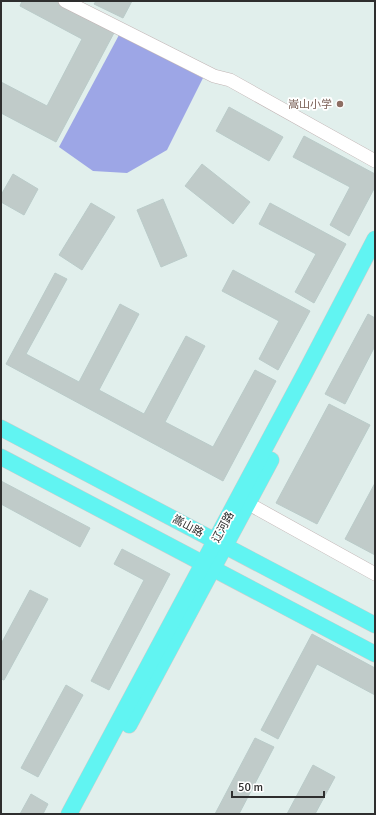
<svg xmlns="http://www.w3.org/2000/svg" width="376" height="815" font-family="Signika,'Noto Sans SC',sans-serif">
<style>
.green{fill:#9da6e6}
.building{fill:#c0cbc9;stroke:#bacbc9}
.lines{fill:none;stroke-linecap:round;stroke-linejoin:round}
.minor-casing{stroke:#c1b4b4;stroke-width:14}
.major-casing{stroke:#cdcdcd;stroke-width:17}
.minor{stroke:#fff;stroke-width:13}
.major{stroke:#61f4f2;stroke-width:16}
.education-dot{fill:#8d6e63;stroke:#fff;stroke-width:1.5}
.labels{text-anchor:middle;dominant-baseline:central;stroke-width:3.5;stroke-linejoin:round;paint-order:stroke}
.education-label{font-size:11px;fill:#785e54;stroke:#fff;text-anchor:end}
.street-label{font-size:11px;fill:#2e2e2e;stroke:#fff}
</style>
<rect width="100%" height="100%" fill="#e1efec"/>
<path class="green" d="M119,35L203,78L167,150L127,173L93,171L59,147Z"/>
<g class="building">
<path d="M22,1H57L115,31L56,142L1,113V82L47,106L82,39L20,6Z"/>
<path d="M96,1H132L123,18L94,4Z"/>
<path d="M229,107L283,137L269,161L216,131Z"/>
<path d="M304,136L375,174V187L349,236L330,225L350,187L293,157Z"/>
<path d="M202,164L250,202L233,224L185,186Z"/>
<path d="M13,174L38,189L24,215L1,202V195Z"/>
<path d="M163,199L187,256L161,267L137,210Z"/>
<path d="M91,203L115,217L82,270L59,255Z"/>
<path d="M270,203L346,244L314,303L295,292L316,254L259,224Z"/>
<path d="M233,270L310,311L278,370L259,359L279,321L222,291Z"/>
<path d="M55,273L67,279L26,354L79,382L120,304L139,314L99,390L144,414L186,336L205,346L165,422L213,447L255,370L276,381L223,481L6,364Z"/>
<path d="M368,314L375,318V346L345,404L325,394Z"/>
<path d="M329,404L370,425L317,524L276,503Z"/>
<path d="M1,481L90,528L80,547L1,504Z"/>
<path d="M375,483L374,529L375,555L345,539Z"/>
<path d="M122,549L170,574L109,690L91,681L144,580L114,564Z"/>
<path d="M30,590L48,599L4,680L1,679V644Z"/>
<path d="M312,634L375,668V695L317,664L278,739L261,730Z"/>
<path d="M66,685L83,695L38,777L21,768Z"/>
<path d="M255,738L274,747L239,814H215Z"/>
<path d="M313,765L335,777L315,814H287Z"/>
<path d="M31,794L48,804L43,814H20Z"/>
</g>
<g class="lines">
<defs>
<g id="minor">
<path d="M65,1L214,76L230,80L375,161"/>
<path d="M240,499L375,574"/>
</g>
<g id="major">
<path d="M1,428L375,625"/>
<path d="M1,457L375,654"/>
<path d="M129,725L271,460"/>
<path d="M69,814L305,373L375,239"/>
</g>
</defs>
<use href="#minor" class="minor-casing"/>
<use href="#major" class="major-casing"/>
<use href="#minor" class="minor"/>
<use href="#major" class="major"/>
</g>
<circle class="education-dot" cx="340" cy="104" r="4"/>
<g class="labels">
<g class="education-label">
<text x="332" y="104">嵩山小学</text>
</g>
<g class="street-label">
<text transform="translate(188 526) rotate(28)">嵩山路</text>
<text transform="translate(223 527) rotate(-62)">辽河路</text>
</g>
</g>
<rect width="376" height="815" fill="none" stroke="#2e2e2e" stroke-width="4"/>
<path d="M232 791v6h92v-6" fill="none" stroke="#2e2e2e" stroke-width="2"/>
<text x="238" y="791" font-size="12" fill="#2e2e2e" stroke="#ffffff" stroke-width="3" paint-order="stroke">50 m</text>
</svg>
